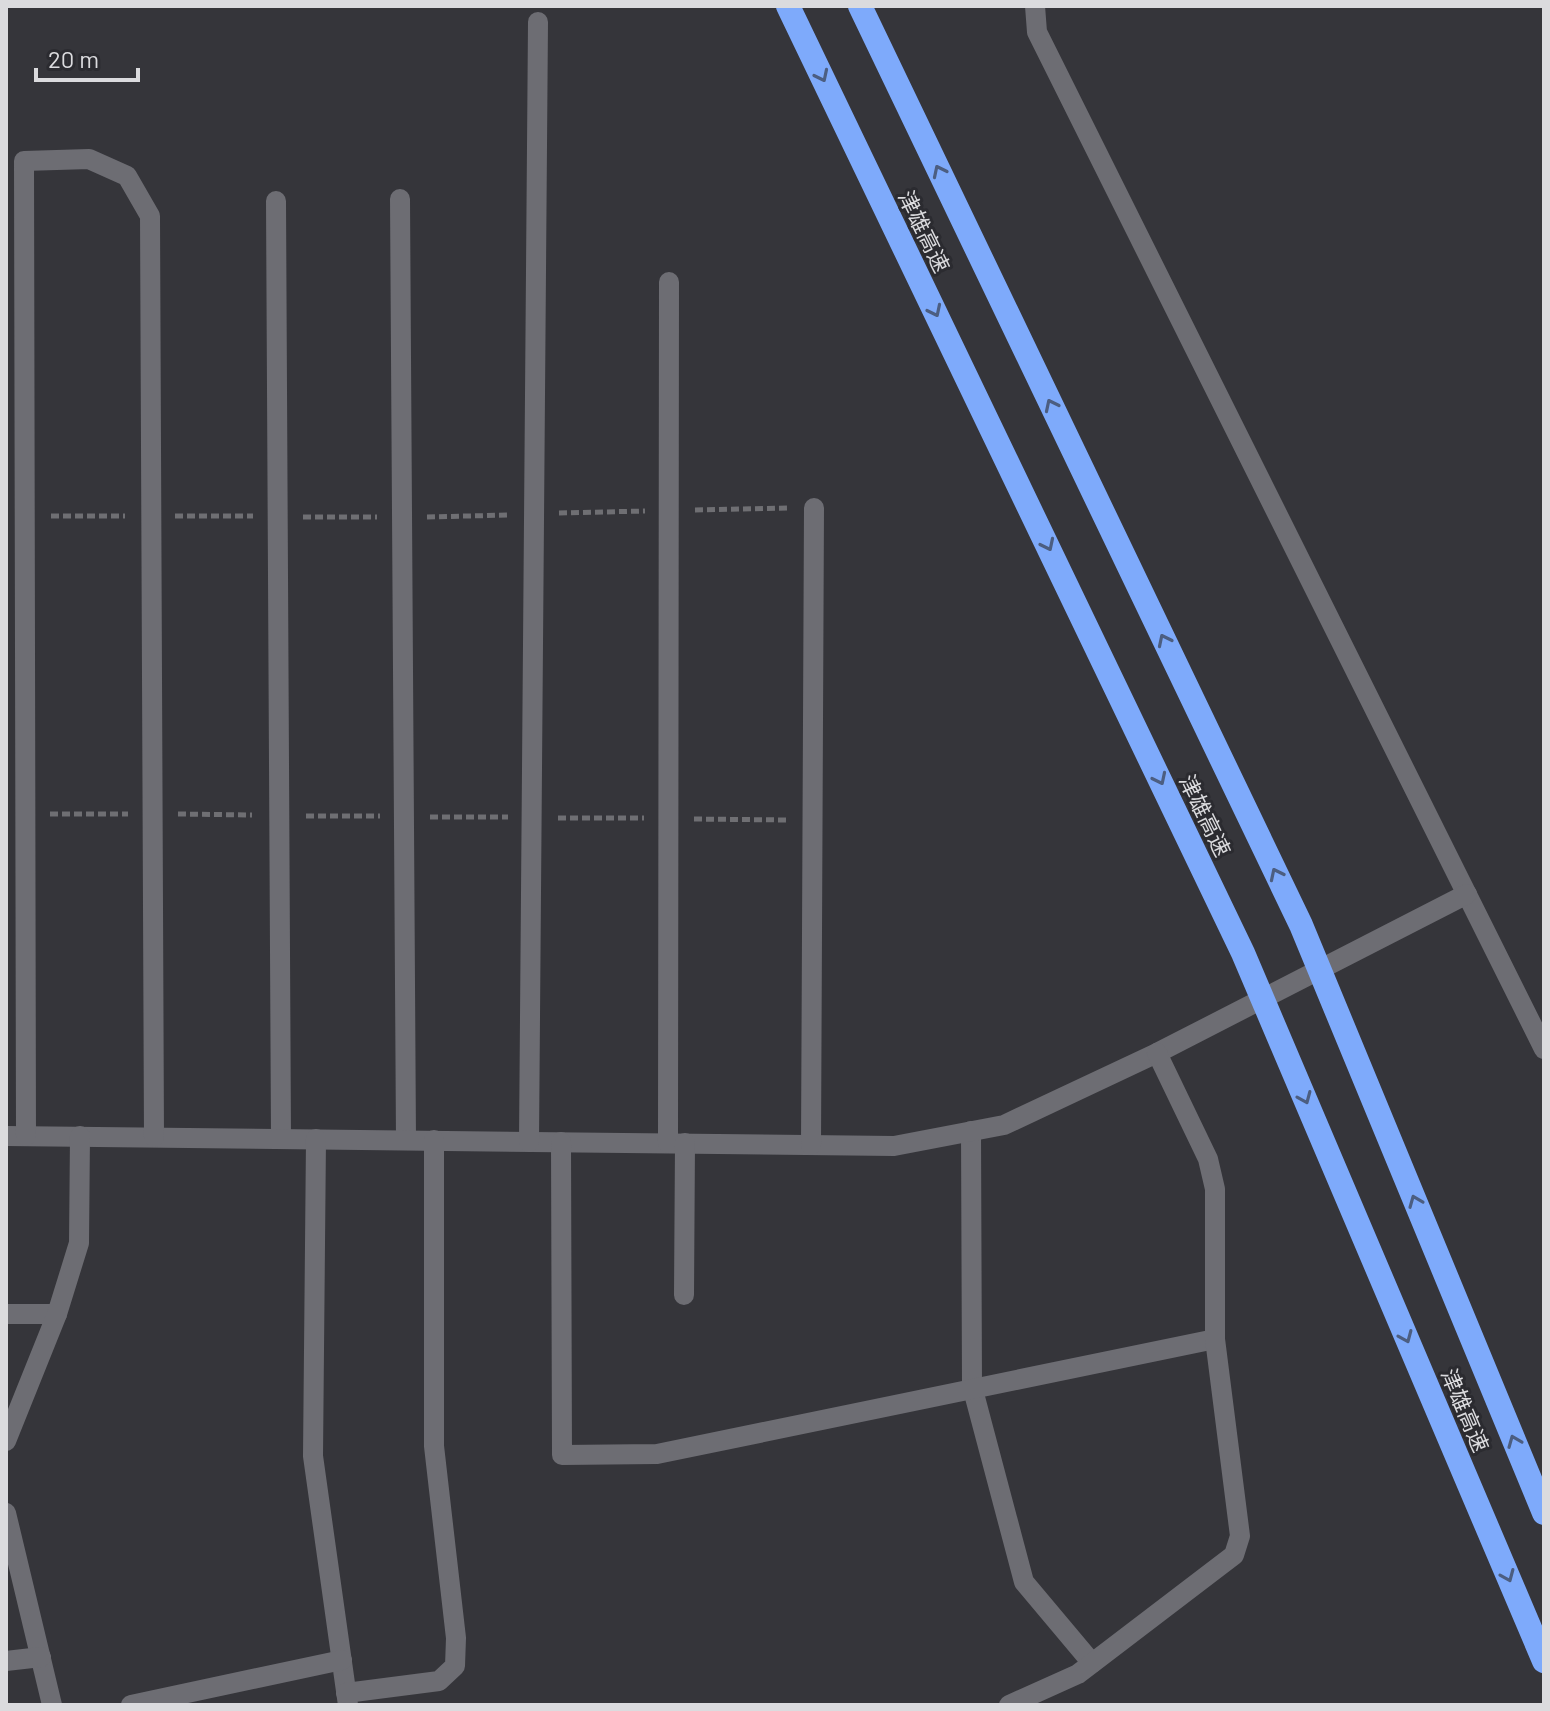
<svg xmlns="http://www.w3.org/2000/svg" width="1550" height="1711" font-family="Barlow,'Noto Sans SC',sans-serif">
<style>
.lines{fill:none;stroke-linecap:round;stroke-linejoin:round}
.path{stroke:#6f6f73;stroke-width:5;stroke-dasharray:8 4;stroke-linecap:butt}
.minor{stroke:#6d6d73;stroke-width:20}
.highway{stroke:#7eaafb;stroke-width:24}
.oneway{stroke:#4c5e81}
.labels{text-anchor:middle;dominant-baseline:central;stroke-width:6;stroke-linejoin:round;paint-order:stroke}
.street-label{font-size:22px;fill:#dbdbde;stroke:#2b2b30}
</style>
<rect width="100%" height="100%" fill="#35353a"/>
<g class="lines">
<g class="path">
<path d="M695,510L789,508"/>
<path d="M559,513L645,511"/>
<path d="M51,516H125"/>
<path d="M175,516H253"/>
<path d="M303,517H377"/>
<path d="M427,517L509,515"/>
<path d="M50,814H128"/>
<path d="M178,814L252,815"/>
<path d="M306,816H380"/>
<path d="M430,817H508"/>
<path d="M558,818H644"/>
<path d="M694,819L788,820"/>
</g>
<g class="minor">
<path d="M1035,6L1037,32L1544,1049"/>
<path d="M400,199L406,1140"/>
<path d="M276,201L281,1138"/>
<path d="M971,1131L972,1386L1024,1582L1092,1663"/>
<path d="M6,1136L894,1146L1004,1125L1157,1053L1467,894"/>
<path d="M26,1136L24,161L89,159L127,176L150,216L154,1137"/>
<path d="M316,1139L313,1456L348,1705"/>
<path d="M529,1142L538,22"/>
<path d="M561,1142L562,1455L657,1454L1215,1339"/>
<path d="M668,1143L669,282"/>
<path d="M811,1145L814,508"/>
<path d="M684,1295L685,1143"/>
<path d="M6,1314H57"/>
<path d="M6,1441L57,1314L79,1243L80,1136"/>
<path d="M6,1513L52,1705"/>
<path d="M6,1661L41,1657"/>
<path d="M346,1693L439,1681L455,1666L456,1638L434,1446V1140"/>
<path d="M131,1705L342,1660"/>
<path d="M1009,1705L1078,1674L1234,1555L1240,1536L1215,1339V1189L1208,1159L1157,1053"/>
</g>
<g class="highway">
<path d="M788,6L1243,953L1544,1661"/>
<path d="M860,6L1301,925L1544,1513"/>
</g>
</g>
<defs><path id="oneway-chevron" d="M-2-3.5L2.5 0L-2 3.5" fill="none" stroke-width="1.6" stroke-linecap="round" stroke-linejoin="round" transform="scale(2)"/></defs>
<g class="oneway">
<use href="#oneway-chevron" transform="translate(822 76) rotate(64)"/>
<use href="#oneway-chevron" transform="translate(939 171) rotate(-116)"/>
<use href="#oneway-chevron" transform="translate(935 311) rotate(64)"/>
<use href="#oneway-chevron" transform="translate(1051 405) rotate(-116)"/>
<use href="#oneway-chevron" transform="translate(1048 545) rotate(64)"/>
<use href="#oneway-chevron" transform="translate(1164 640) rotate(-116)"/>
<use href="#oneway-chevron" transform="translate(1160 779) rotate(64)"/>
<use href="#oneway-chevron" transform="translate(1276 874) rotate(-116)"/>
<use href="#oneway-chevron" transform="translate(1305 1098) rotate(67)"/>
<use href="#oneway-chevron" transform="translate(1415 1201) rotate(-112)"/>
<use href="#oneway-chevron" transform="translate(1406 1337) rotate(67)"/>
<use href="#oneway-chevron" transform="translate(1514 1441) rotate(-112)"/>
<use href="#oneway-chevron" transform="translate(1508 1576) rotate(67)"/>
</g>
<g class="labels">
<g class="street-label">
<text transform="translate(925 231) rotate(64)">津雄高速</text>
<text transform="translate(1206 815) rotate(64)">津雄高速</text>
<text transform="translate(1466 1410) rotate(67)">津雄高速</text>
</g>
</g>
<rect width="1550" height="1711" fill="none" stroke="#dbdbde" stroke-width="16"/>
<path d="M36 68v12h102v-12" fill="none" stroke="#dbdbde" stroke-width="4"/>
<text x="48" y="68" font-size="24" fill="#dbdbde" stroke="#2b2b30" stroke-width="6" paint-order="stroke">20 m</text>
</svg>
